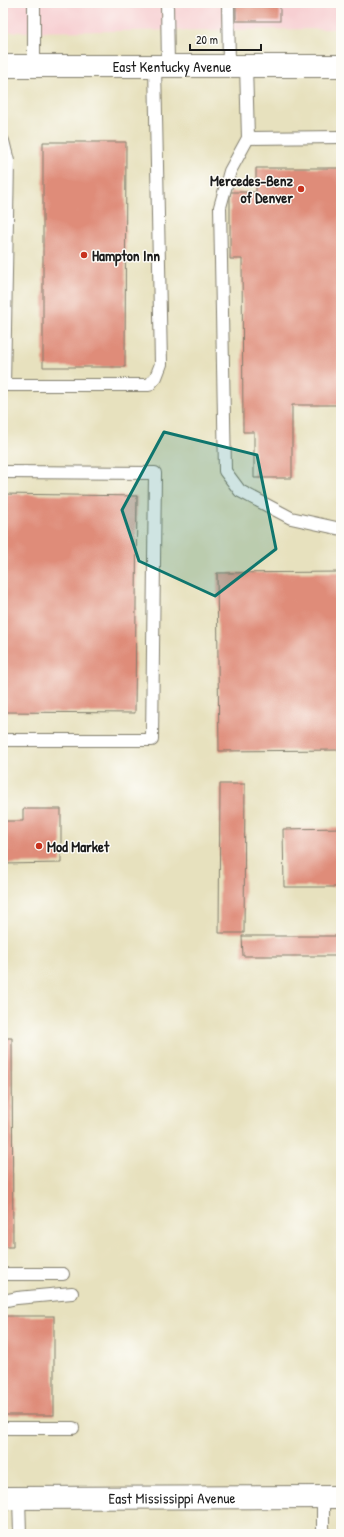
<svg xmlns="http://www.w3.org/2000/svg" width="344" height="1537" font-family="'Patrick Hand',sans-serif">
<style>
.built{fill:#f7cfd2}
.building{fill:#df8c79}
.lines{fill:none;stroke-linecap:round;stroke-linejoin:round}
.service-casing{stroke:#827e6d;stroke-width:14}
.tertiary-casing{stroke:#827e6d;stroke-width:24}
.service{stroke:#fff;stroke-width:12}
.tertiary{stroke:#fff;stroke-width:22}
.marked{fill:#0f766e;fill-opacity:0.2;stroke:#0f766e;stroke-width:3;stroke-linejoin:round}
.poi-dot{fill:#c8321e;stroke:#fdfcf7;stroke-width:1.5}
.labels{text-anchor:middle;dominant-baseline:central;stroke-width:3;stroke-linejoin:round;paint-order:stroke}
.street-label{font-size:15px;fill:#1c1c1c;stroke:#fdfcf7}
.poi-label{font-size:15px;font-weight:bold;fill:#1c1c1c;stroke:#fdfcf7;text-anchor:start}
</style>
<rect width="100%" height="100%" fill="#fdfcf7"/>
<filter id="ink" filterUnits="userSpaceOnUse"><feTurbulence type="fractalNoise" baseFrequency=".025" numOctaves="2"/><feDisplacementMap in="SourceGraphic" scale="8" xChannelSelector="R" yChannelSelector="G"/><feConvolveMatrix kernelMatrix="1 2 1 2 8 2 1 2 1" color-interpolation-filters="sRGB"/></filter>
<filter id="wash" filterUnits="userSpaceOnUse"><feTurbulence type="fractalNoise" baseFrequency=".012" numOctaves="4" result="noise"/><feDisplacementMap in="SourceGraphic" scale="16" xChannelSelector="R" yChannelSelector="G"/><feGaussianBlur stdDeviation="0.9" result="paint"/><feColorMatrix in="noise" values="0 0 0 0 0 0 0 0 0 0 0 0 0 0 0 0 0 1.4 0 .05"/><feComposite in="paint" operator="in"/></filter>
<g filter="url(#wash)">
<rect width="100%" height="100%" fill="#e7e1be"/>
<path class="built" d="M3,3H341V29L3,32Z"/>
<g id="blocks">
<g class="building">
<rect x="236" y="3" width="44" height="18"/>
<path d="M43,142H126L125,367H43Z"/>
<path d="M256,168H341V405H292V478H254V432H243L242,259H230V192H256Z"/>
<path d="M3,494L137,496L135,713L3,712Z"/>
<path d="M341,572V750L219,751L217,573Z"/>
<path d="M220,784H245L244,933H219Z"/>
<path d="M23,809H61V863L3,864V821H23Z"/>
<path d="M341,828V887H284L283,829Z"/>
<path d="M242,936H341V956H243Z"/>
<path d="M3,1038H12L13,1247H3Z"/>
<rect x="3" y="1316" width="51" height="99"/>
</g>
</g>
</g>
<g filter="url(#ink)">
<use href="#blocks" fill-opacity="0" stroke="#827e6d" stroke-width="1"/>
<g class="lines">
<defs>
<g id="service">
<path d="M167,3L168,66"/>
<path d="M228,3L229,66"/>
<path d="M34,66V3"/>
<path d="M246,66L248,138L341,137"/>
<path d="M248,138L230,171L220,207L225,471L240,491L291,518L341,529"/>
<path d="M3,141L8,161L4,385"/>
<path d="M3,385H149L156,377L161,364L155,66"/>
<path d="M3,472L155,473L152,740H3"/>
<path d="M3,1274H63"/>
<path d="M3,1301L17,1298L72,1293"/>
<path d="M3,1428H73"/>
<path d="M19,1497L20,1534"/>
<path d="M323,1497V1534"/>
</g>
<g id="tertiary">
<path id="s1" d="M3,66H341"/>
<path id="s2" d="M3,1498L341,1497"/>
</g>
</defs>
<use href="#service" class="service-casing"/>
<use href="#tertiary" class="tertiary-casing"/>
<use href="#service" class="service"/>
<use href="#tertiary" class="tertiary"/>
</g>
</g>
<path class="marked" d="M164,432L257,455L276,549L215,596L139,561L122,510Z"/>
<g class="poi-dot">
<circle cx="301" cy="189" r="4"/>
<circle cx="84" cy="255" r="4"/>
<circle cx="39" cy="846" r="4"/>
</g>
<g class="labels">
<g class="street-label">
<text stroke="none"><textPath href="#s1" startOffset="169">East Kentucky Avenue</textPath></text>
<text stroke="none"><textPath href="#s2" startOffset="169">East Mississippi Avenue</textPath></text>
</g>
<g class="poi-label">
<text x="293" y="180" text-anchor="end">Mercedes-Benz<tspan x="293" dy="17">of Denver</tspan></text>
<text x="92" y="255">Hampton Inn</text>
<text x="47" y="846">Mod Market</text>
</g>
</g>
<rect width="344" height="1537" fill="none" stroke="#fdfcf7" stroke-width="16"/>
<path d="M190 44v6h71v-6" fill="none" stroke="#1c1c1c" stroke-width="2"/>
<text x="196" y="44" font-size="12" fill="#1c1c1c" stroke="#fdfcf7" stroke-width="3" paint-order="stroke">20 m</text>
</svg>
